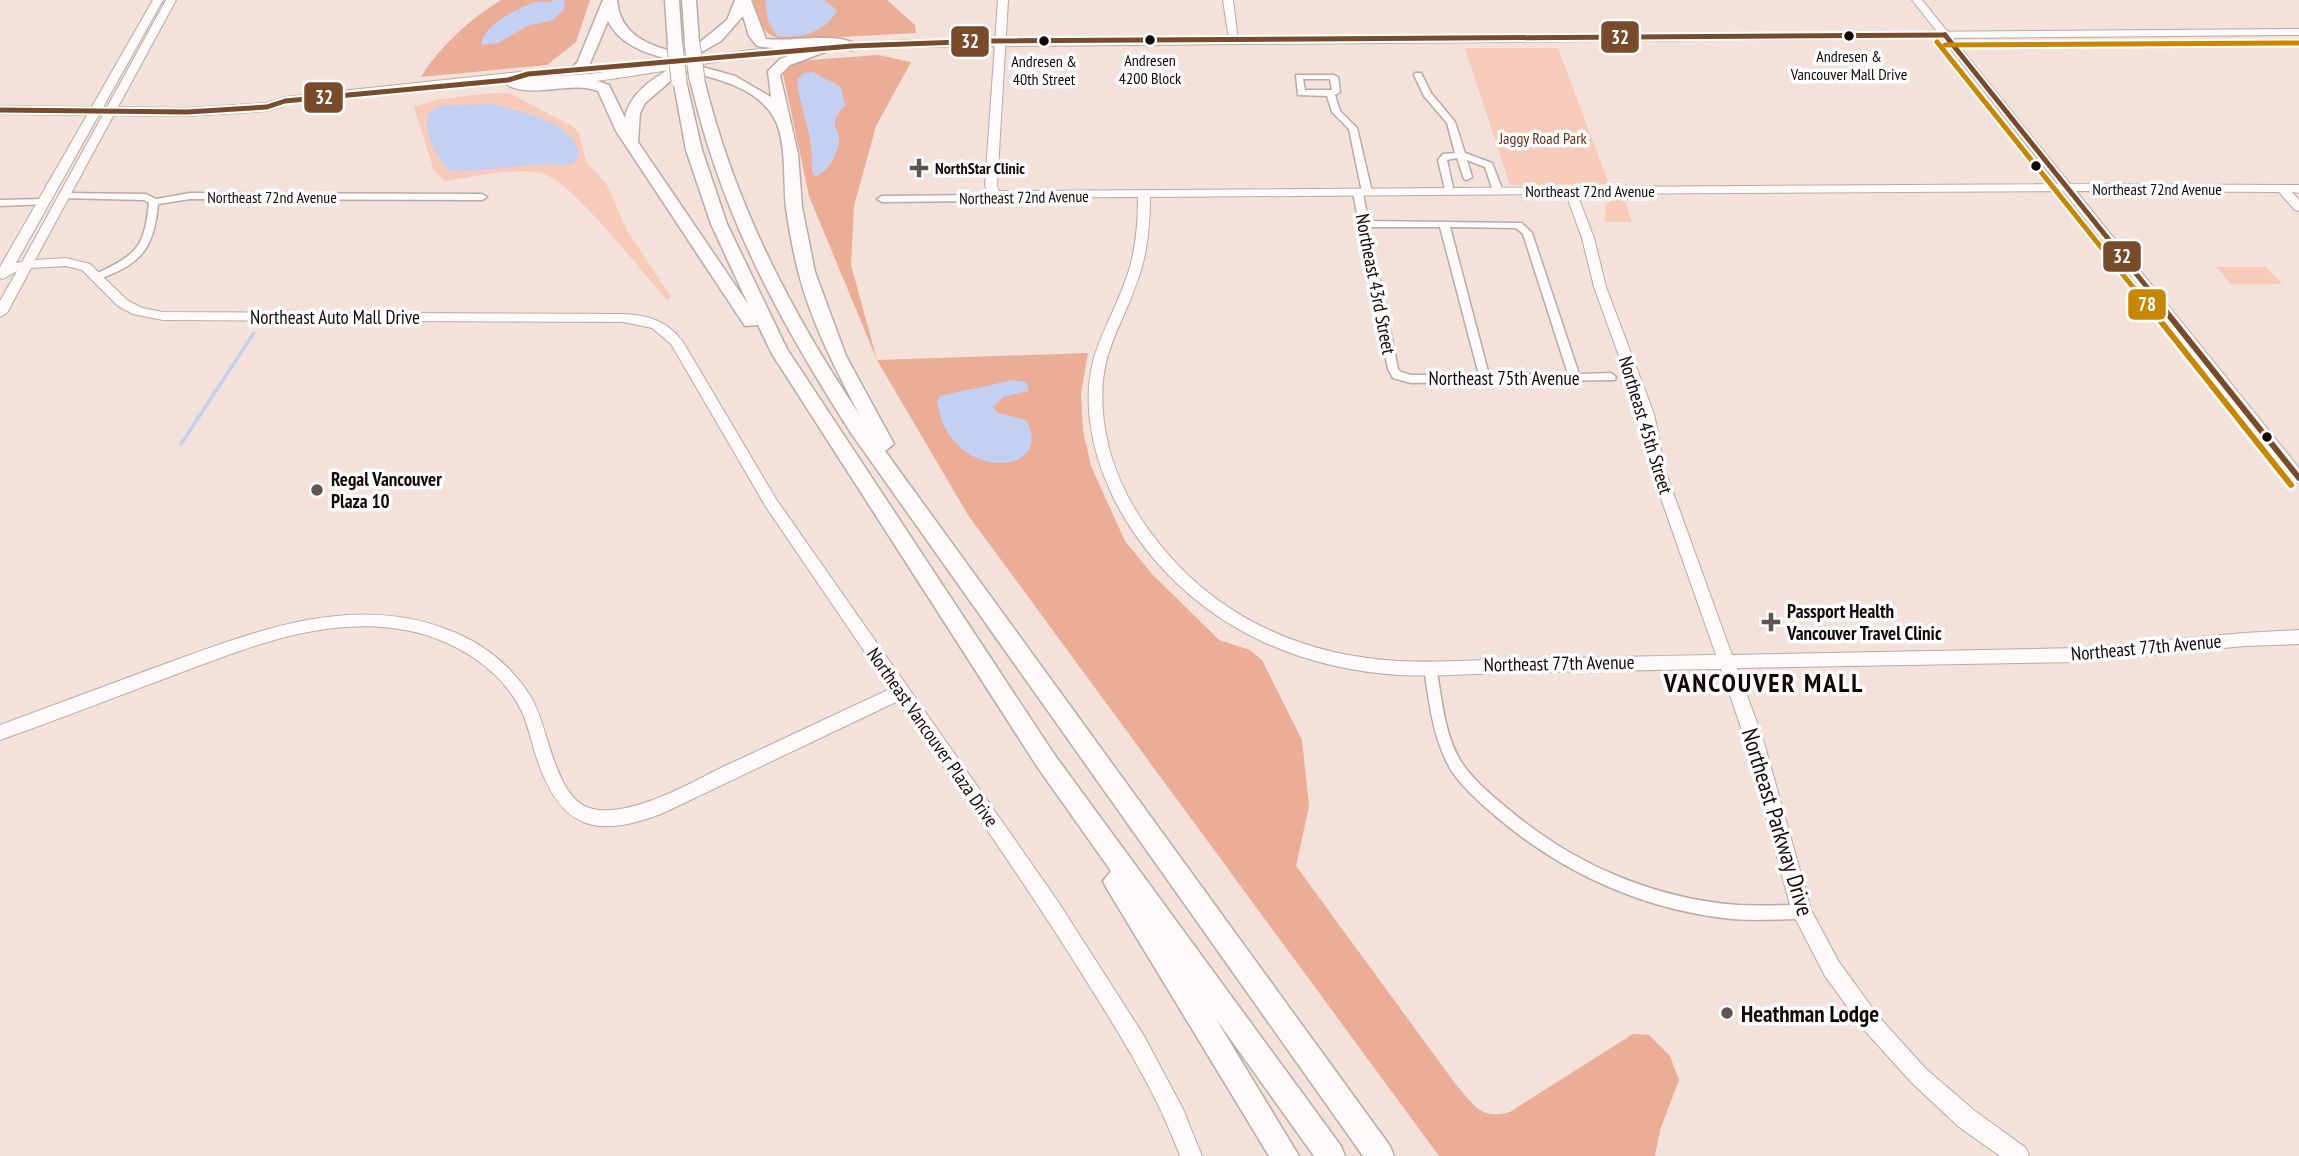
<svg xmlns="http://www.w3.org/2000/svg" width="2299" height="1156" font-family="'PT Sans Narrow',sans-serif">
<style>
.green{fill:#f7caba}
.forest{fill:#ebad96}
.water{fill:#c4d0f2}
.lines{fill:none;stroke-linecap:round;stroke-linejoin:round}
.stream{stroke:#c4d0f2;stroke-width:3.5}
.street-casing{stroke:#b9aba5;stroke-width:3}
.secondary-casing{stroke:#b9aba5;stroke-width:2}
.primary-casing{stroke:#b9aba5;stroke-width:2}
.highway-casing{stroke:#b9aba5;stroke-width:3}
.street{fill:#fdfaf9;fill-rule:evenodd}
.secondary{fill:#fdfaf9;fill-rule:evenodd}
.primary{fill:#fdfaf9;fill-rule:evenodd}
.highway{fill:#fdfaf9;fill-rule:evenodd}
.highway-bridge-casing{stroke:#b9aba5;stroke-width:17;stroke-linecap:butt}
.highway-bridge{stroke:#fdfaf9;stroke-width:15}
.bus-1-far1-casing{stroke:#fff;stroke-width:9}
.bus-1-casing{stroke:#fff;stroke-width:11}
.bus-2-far1-casing{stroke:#fff;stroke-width:9}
.bus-2-casing{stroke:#fff;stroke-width:11}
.bus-1-far1{stroke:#7a4b2a;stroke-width:5}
.bus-1{stroke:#7a4b2a;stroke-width:6}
.bus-2-far1{stroke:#c98601;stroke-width:5}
.bus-2{stroke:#c98601;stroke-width:6}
.bus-dot{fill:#130805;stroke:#fff;stroke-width:2.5}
.poi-dot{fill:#625450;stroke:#fff;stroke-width:2.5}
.labels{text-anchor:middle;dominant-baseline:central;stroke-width:7;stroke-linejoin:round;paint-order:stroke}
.far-bus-label{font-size:16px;fill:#130805;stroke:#fff}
.far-park-label{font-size:16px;fill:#6a2c14;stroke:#fff}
.far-poi-label{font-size:16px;font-weight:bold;fill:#130805;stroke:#fff;text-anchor:start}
.far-street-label{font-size:16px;fill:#130805;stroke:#fff}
.street-label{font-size:19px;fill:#130805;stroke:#fff}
.poi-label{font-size:19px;font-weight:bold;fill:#130805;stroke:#fff;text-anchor:start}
.near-street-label{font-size:23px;fill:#130805;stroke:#fff}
.near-poi-label{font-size:23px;font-weight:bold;fill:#130805;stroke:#fff;text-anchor:start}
.district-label{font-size:26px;font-weight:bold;letter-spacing:2px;fill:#130805;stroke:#fff}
.line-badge{stroke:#fff;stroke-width:2.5}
.badge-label{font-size:19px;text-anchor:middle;font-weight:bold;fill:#fff}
</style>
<rect width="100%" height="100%" fill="#f4e1da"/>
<g class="green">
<path d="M1465,48H1558L1609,184L1510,185Z"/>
<path d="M492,93H509L574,127L579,133L586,162L606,183L627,230L670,296L668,301C644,275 570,178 541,173C512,167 474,177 445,181L434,171L414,107L436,100Z"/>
<path d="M1614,199H1624L1632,222H1605L1606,204Z"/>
<path d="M2216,267H2266L2282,284H2231Z"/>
</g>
<g class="forest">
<path d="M501,0H590L576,42L547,65L421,77C440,46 470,19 501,0Z"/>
<path d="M753,0H887L915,25L916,33L786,40C761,36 759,23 753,0Z"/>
<path d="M878,55L911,62L876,126L854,206L851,265L877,360L1088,353L1081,393L1083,430L1091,466L1125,541L1152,574L1219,640L1250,650L1262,660L1302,740L1309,806L1296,866L1457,1086C1475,1106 1481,1120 1510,1112L1633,1034L1649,1035L1670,1056L1679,1080L1660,1130L1655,1156H1439L968,515L877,360L809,196L782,69L798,61Z"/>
</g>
<g class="water">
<path d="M554,0H565L564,9L553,20L527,26L498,43L481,45C485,22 516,10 535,2C541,0 546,4 554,0Z"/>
<path d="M765,0H824L837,10C828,31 798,41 776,35L768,21Z"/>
<path d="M813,72L841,87L845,106C840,111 834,117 835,125C836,131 840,135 839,141C838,154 828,173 815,176L812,172C814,132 801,116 797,80L803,73Z"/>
<path d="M492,104C519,111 583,123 578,159L571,165C530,161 490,173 449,171C438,157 419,129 430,111L440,106Z"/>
<path d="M1013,380L1026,382L1029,391L1003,397L993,407L997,413L1026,420C1058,475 949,486 937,401L940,396Z"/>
</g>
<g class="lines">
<path class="stream" d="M181,444L254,333"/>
<defs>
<g id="street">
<path d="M1415,73H1421L1431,93L1455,122L1465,153L1492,163L1503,191L1501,193H1495L1493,191L1485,167L1467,160L1472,177L1467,180L1464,179L1457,158L1447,160L1454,192L1452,194H1446L1438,160L1443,154L1455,153L1447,123L1424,96L1414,75Z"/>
<path d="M1296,75H1334L1338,77L1340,92L1335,95L1340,111L1357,128L1372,192L1370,194H1364L1362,192L1349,129L1332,112L1327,96L1298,95ZM1303,79H1330L1332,90H1305Z"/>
<path d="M1358,190L1363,193L1368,221L1522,223L1532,233L1579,374L1611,373L1616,377L1615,380L1411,383L1393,378L1388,369L1353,193ZM1369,227H1440L1479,375H1411L1401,372L1398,369ZM1450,227L1516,228L1523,234L1568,374L1489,375Z"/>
<path d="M995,192L998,193V197L980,201L882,202L877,199L882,196L980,195Z"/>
<path d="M64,193L146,194L156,199L190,193L482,194L487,197L482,200L190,199L158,204C154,248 142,264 99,279L94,276L96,274C136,254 144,250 149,203L144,200L61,198L59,196Z"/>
<path d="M44,199L49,202L47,204L0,206V200Z"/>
<path d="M1430,662L1435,663L1436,667C1442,698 1444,733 1460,760C1473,781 1495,798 1513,813C1576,865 1655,899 1738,905C1759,906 1781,905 1802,905L1807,907L1809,912L1807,917L1802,919C1779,919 1756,921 1732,919C1649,911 1568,876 1504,823C1486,808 1464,790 1451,770C1433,739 1429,702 1424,667L1425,663Z"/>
</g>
<g id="secondary">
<path d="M153,0H163L16,263L22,262L166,0H176L35,260L66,258L90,264L127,300L142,308L163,312L623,314C648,315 668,321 683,342L776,499L1057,900L1144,1036L1183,1109L1202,1156H1180C1156,1091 1119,1033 1082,974C1024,881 960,791 898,701L661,814C597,838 562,830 538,762C532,746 529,727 522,712C502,669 454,640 410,631C327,613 244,649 169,677C112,698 57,720 0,740V725C51,706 103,687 154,668C248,634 347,592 446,629C482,642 511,665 531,697C549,726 554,801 593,809C611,813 633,807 650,801C676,792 702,777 727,765C781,740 836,714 890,689L766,507L671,344L652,328L623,322L163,320L133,314L118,306L82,270L66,266L31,268L7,313L0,317V301L17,271L3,279L0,278V267Z"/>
<path d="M998,0H1008L997,186L999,191L2058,184L1912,0H1922L2070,184L2299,185V193L2292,192L2299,200V211L2295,210L2279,192L2076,191L2299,468V483L2294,482L2063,191L1577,194L1594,238L1606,287L1654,414L1665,470L1732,655L2080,648L2244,633L2299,630V644L2244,646L2080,662L1737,668L1763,739L1811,910L1839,962L1879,1017L1926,1069L1975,1111L2026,1148L2029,1156H2000L1959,1127L1912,1083L1865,1031L1825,976L1792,912L1745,739L1721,669C1652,670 1583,671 1515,673C1476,673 1437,677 1399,675C1303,669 1216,632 1153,558C1121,520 1096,471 1090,421C1082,352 1110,330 1129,270C1136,247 1138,222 1138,197L991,198L985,186ZM1566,194L1582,238L1594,287L1640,414L1651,470L1716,655C1649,656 1582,658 1515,659C1477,660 1437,663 1399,661C1309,656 1226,622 1167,553C1135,516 1110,471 1104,422C1095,352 1123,330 1141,270C1148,247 1150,222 1150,197Z"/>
<path d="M1223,0H1233L1238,41L1229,39Z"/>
</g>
<path id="primary" d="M2299,29V35L908,47C855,49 801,51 747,57C698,63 540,98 503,81L287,104L267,111L187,116L0,114V106L187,108L266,103L285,97L520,72L524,73L525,78L591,74L750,50L908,40Z"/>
<g id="highway">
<path d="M603,0H617C620,35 648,45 678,53L691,47L685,43L682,0H696L699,43L727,20L735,0H751L766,39C790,42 841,31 859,46L852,50L825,47V52L790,65L780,75L798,154L802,207L815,272L846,356L894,444L885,451L1390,1146L1394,1156H1363L851,433C778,319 720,212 690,79L697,75L704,79C734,202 789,309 859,414C835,368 811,322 798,271C793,251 789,229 786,208C783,182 787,140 774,118C758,88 716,78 686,71L676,78L686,81L702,150L727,224L787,349L1054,754L1341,1146L1345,1156H1314L1216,1019L1299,1156H1269L1107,889L1103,881L1111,871L1038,768L772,354L758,325L745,326L616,131L598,91C569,79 525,103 501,80L508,76L525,82L586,77L609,85L625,118C629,94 651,80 671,68L663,64L668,59C645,53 619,44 608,21L588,68L572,72L570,69L577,63ZM743,16L749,36L757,46L781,49L813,47L780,59L768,71L771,97L735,76L695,65L693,57L721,41ZM673,79L686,150L711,224L748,304L638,142L640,113L645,103Z"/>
<path d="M665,0H679L682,46L675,50L668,46Z"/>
</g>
</defs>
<use href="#street" class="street-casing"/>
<use href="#secondary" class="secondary-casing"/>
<use href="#primary" class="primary-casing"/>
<use href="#highway" class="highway-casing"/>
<use href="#street" class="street"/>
<use href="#secondary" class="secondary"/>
<use href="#primary" class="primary"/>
<use href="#highway" class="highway"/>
<defs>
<g id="highway-bridge">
<path d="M692,43L697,79"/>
<path d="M675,46L679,81"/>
</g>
</defs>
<use href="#highway-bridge" class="highway-bridge-casing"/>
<use href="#highway-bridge" class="highway-bridge"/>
<defs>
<g id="bus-1-far1">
<path d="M1945,35L2150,291"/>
<path d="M0,110L187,112L267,107L285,101L508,80L528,74L852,46L987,41L1945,35"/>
</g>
<path id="bus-1" d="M2148,289L2299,478"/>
<g id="bus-2-far1">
<path d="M1937,42L2136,291"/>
<path d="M1945,45L2299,43"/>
</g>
<path id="bus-2" d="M2135,289L2291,485"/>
</defs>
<use href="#bus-1-far1" class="bus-1-far1-casing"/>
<use href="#bus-1" class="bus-1-casing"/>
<use href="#bus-2-far1" class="bus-2-far1-casing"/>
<use href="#bus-2" class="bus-2-casing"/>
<use href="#bus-1-far1" class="bus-1-far1"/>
<use href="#bus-1" class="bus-1"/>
<use href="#bus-2-far1" class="bus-2-far1"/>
<use href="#bus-2" class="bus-2"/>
</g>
<g class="bus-dot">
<circle cx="1849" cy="36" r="6"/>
<circle cx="1150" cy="40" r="6"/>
<circle cx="1044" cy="41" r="6"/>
<circle cx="2036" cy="166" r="6"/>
<circle cx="2267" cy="437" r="6"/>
</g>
<g class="poi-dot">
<path d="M915.5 157.5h7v7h7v7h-7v7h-7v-7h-7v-7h7z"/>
<circle cx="317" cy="490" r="7"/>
<path d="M1767.5 611.5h7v7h7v7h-7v7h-7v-7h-7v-7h7z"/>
<circle cx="1727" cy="1013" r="7"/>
</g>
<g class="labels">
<g class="far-bus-label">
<text x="1849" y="56">Andresen &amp;<tspan x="1849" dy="18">Vancouver Mall Drive</tspan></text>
<text x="1150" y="60">Andresen<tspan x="1150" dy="18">4200 Block</tspan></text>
<text x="1044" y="61">Andresen &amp;<tspan x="1044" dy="18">40th Street</tspan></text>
</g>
<g class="far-park-label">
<text x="1543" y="138">Jaggy Road Park</text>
</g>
<g class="far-poi-label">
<text x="935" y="168">NorthStar Clinic</text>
</g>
<g class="far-street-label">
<text x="2157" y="189">Northeast 72nd Avenue</text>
<text x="1590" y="191">Northeast 72nd Avenue</text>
<text x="272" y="197">Northeast 72nd Avenue</text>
<text transform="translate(1024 197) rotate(-1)">Northeast 72nd Avenue</text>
</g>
<g class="street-label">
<text transform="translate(1376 284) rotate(79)">Northeast 43rd Street</text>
<text x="335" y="317">Northeast Auto Mall Drive</text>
<text x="1504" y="378">Northeast 75th Avenue</text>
<text transform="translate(1646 425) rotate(73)">Northeast 45th Street</text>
<text transform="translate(2146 647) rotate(-5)">Northeast 77th Avenue</text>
<text transform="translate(1559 663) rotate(-1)">Northeast 77th Avenue</text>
<text transform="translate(933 737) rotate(55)">Northeast Vancouver Plaza Drive</text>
</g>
<g class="poi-label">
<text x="331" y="479">Regal Vancouver<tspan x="331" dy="22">Plaza 10</tspan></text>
<text x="1787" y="611">Passport Health<tspan x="1787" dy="22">Vancouver Travel Clinic</tspan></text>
</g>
<g class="near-street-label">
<text transform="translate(1778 822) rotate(73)">Northeast Parkway Drive</text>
</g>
<g class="near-poi-label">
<text x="1741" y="1013">Heathman Lodge</text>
</g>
<g class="district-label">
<text x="1764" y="682">VANCOUVER MALL</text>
</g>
</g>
<g class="line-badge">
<rect x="1600" y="20" width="40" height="34" rx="7" fill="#7a4b2a"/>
<rect x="950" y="25" width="40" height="33" rx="7" fill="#7a4b2a"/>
<rect x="303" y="81" width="41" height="33" rx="7" fill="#7a4b2a"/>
<rect x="2102" y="240" width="40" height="33" rx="7" fill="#7a4b2a"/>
<rect x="2127" y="288" width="40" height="33" rx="7" fill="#c98601"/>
</g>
<g class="badge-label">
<text x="1620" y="44">32</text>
<text x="970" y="48">32</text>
<text x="324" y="104">32</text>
<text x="2122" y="263">32</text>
<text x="2147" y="311">78</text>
</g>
</svg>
